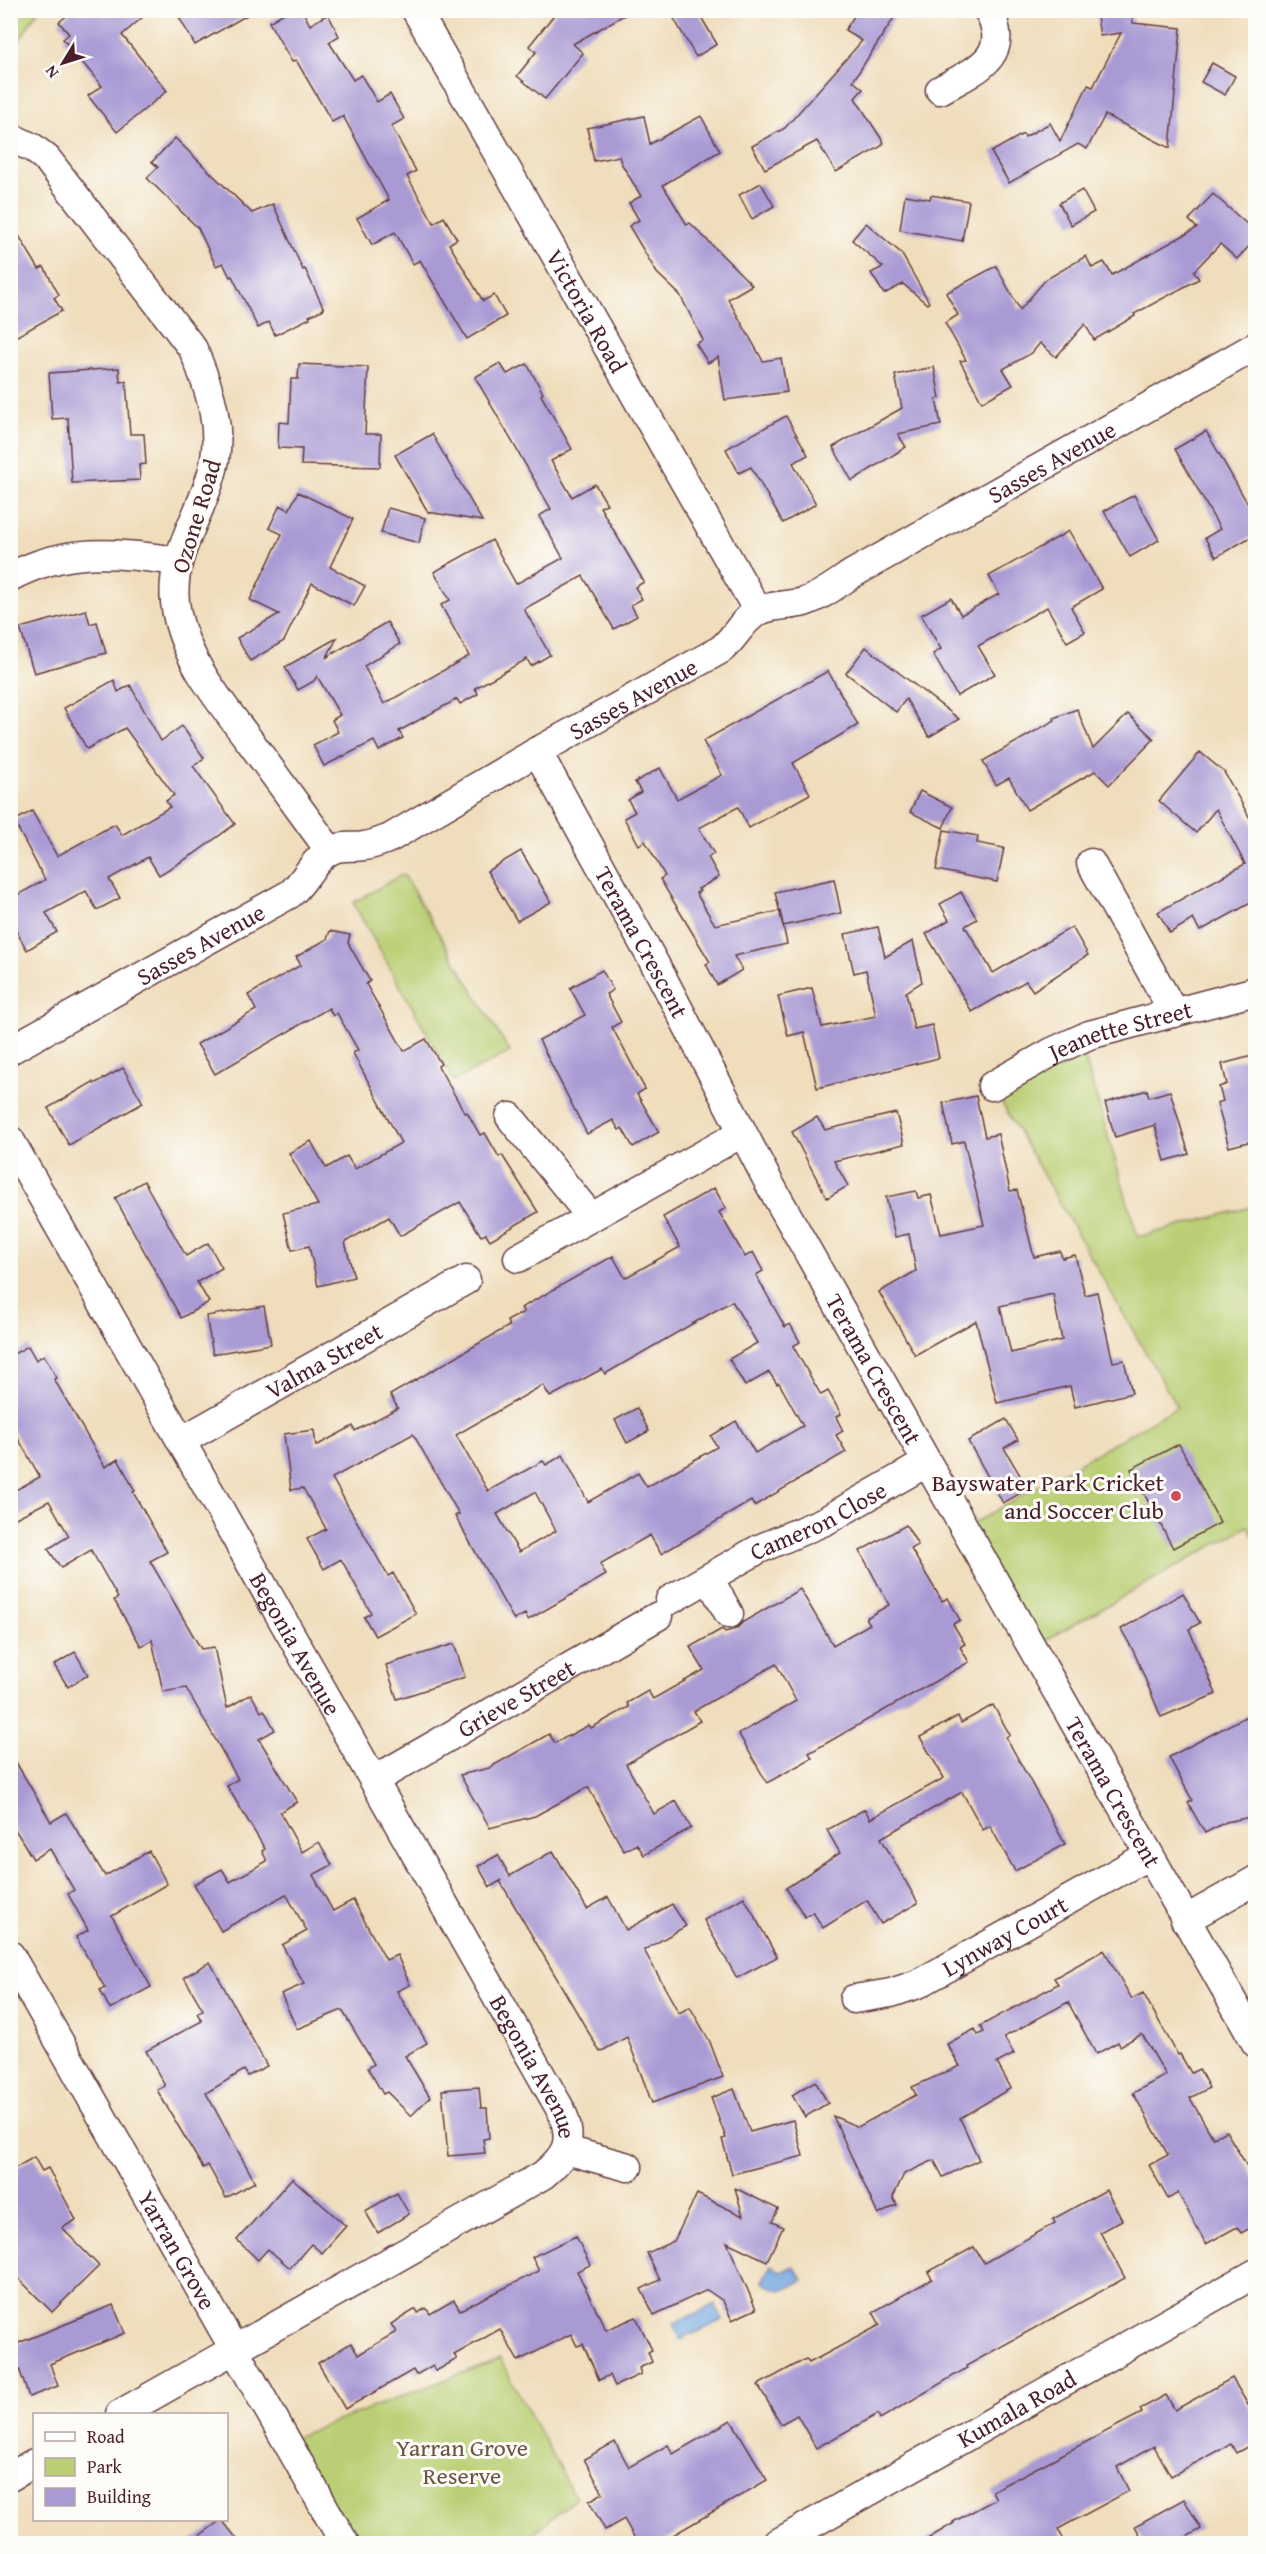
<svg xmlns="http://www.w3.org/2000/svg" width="1266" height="2554" font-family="'Gentium Book Plus',serif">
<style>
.green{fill:#bacf74;stroke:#827750;stroke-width:1.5}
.water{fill:#76a7e1;stroke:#606386;stroke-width:1.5}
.building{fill:#a99ad4;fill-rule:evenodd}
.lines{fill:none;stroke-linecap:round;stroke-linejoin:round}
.street-casing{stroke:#633c41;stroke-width:31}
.street{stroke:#fff;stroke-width:28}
.poi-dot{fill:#d1495b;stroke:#fdfcf7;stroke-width:2}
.labels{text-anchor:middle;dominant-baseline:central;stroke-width:6;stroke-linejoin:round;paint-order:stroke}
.street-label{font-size:24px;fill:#4a1f2b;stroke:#fdfcf7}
.poi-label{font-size:24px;fill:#4a1f2b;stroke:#fdfcf7;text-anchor:end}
.park-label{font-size:24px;fill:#6c5441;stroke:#fdfcf7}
</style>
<rect width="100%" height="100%" fill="#fdfcf7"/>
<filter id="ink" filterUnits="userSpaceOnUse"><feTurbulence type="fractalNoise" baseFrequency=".0167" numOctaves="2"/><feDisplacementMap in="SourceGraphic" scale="12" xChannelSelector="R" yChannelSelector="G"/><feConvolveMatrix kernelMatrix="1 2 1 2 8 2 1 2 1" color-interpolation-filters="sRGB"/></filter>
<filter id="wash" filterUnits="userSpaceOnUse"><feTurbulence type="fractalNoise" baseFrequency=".008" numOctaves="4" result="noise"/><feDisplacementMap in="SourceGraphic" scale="24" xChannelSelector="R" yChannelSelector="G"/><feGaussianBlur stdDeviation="1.35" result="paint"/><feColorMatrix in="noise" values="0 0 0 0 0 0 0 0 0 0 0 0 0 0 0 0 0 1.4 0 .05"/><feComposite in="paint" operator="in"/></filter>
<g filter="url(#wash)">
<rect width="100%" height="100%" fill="#efddbb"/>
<g class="green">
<path d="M11,10L38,11L16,45L11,88Z"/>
<path d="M403,874L510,1052L454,1081L353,903Z"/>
<path d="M1079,1039L1138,1237L1255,1206V1539L1248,1526L1032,1648L964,1529L1177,1407L992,1086Z"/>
<path d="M500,2359L576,2498L521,2543H345L287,2440Z"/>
</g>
<g class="water">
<path d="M771,2265L781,2272L794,2266L803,2280C784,2291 781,2295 762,2281Z"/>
<path d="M715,2304L723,2320L681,2340L673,2324Z"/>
</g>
<g id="blocks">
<g class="building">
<path d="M74,10H151L122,35L167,91L117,132L88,96L102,86L63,39L69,34L59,22Z"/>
<path d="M175,10H256L195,45Z"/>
<path d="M289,10H302L310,25L328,14L339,36L329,42L353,80L361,75L377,102L390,94L404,119L391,126L416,171L407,176L434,223L444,217L457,239L449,244L483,301L494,295L506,316L467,339L420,260L413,264L395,232L372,245L357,218L389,200L343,116L332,122L296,60L292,62L269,22Z"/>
<path d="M558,10H633L573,44L583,53L545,99L517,76L536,52L529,46Z"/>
<path d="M669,10H697L717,44L696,57Z"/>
<path d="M858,10H899L853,81L863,89L855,98L884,143L880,147L836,172L817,141L765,169L752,146L785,128L862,41L845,30Z"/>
<path d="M1096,10H1131L1133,23L1181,28L1170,148L1105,115L1087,149L1078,144L1009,183L991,152L1023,134L1025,137L1050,123L1060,141L1088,85L1093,87L1121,33L1100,36Z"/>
<path d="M1212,63L1235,76L1225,95L1201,82Z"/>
<path d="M644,116L650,144L701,116L720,151L663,185L687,225L690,223L752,285L728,299L763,361L781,358L787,392L725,400L718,357L708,363L696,344L703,340L680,295L657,273L629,226L639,220L629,203L641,196L621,163L619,156L594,161L587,128Z"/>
<path d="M175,138L252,213L273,204L303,270L305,269L324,309L309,316L310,318L275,335L269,322L258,328L232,276L230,277L223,263L216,266L198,228L147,178L158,167L152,162Z"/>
<path d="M761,183L774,206L752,219L739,195Z"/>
<path d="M1082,190L1094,212L1071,225L1059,203Z"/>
<path d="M1213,194L1256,232V239L1237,259L1220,244L1194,271L1199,279L1134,314L1135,316L1094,340L1085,324L1056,357L1040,343L1032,353L1003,369L1013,385L982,402L960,361L966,360L945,323L958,315L946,293L996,266L1020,310L1045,280L1086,256L1092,268L1104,262L1112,275L1197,228L1189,220Z"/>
<path d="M905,195L930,199L931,195L969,201L962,241L900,230Z"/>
<path d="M10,221L39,269L44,267L59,295L54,298L62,311L10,340Z"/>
<path d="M866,223L901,253L929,302L927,304L903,284L884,294L871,273L883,267L852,240Z"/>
<path d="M500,363L507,374L527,364L543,393L541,395L572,449L551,461L572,497L595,484L607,504L600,507L644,582L635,587L642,599L631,605L637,616L614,629L583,576L524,609L550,655L531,666L527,659L475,688L478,694L460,704L457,699L399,731L403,738L379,751L374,741L324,766L313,745L338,732L332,720L340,715L317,676L314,681L298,690L285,667L337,638L327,657L387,622L400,644L364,666L384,704L469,656L441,605L450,600L434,572L492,540L516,584L563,558L539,516L551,509L475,377Z"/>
<path d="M299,364L368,367L365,434H381L380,467L301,465L302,449L278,448L279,422L289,423L291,379H298Z"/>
<path d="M934,367L940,398L936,399L941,425L898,434L906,447L852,481L833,447L902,408L895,375Z"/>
<path d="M119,368L120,382L126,381L130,434H144L146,464L139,465L140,480L72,483L68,418L52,419L49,373Z"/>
<path d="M786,416L808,455L793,463L816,504L783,523L751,467L739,473L726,449Z"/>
<path d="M1206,431L1256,518V534L1216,557L1205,538L1220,529L1175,449Z"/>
<path d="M432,434L482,521L428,512L395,455Z"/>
<path d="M298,492L353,519L330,567L365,586L354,606L312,583L284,641L250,661L237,638L279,614L250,600L282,534L269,528L280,505L289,510Z"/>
<path d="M1134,495L1159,540L1130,557L1104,511Z"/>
<path d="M388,508L425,518L419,543L381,533Z"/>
<path d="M1069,531L1102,589L1071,607L1085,632L1067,642L1047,607L978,646L995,674L957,696L933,654L941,649L921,615L951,598L961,615L999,594L989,576Z"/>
<path d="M86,610L90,624L97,622L106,653L34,673L20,628Z"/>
<path d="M866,647L885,662L959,719L929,737L906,699L896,712L846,673Z"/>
<path d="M828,671L858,725L793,763L810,794L749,828L738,807L699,828L714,854L708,857L719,877L698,889L700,891L696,893L715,925L780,911L787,944L734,956L742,970L717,985L706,964L710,962L660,879L665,876L645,841L639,845L624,818L635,812L628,800L641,792L635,782L660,768L677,799L722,775L703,741Z"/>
<path d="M114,680L118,692L130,685L161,741L182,726L204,758L193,766L235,824L194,854L159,875L148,857L109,879L120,898L97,910L86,891L46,913L57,932L27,950L10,920V899L45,880L14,821L32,811L57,856L115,824L122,835L170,807L166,801L174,795L125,728L87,749L64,708Z"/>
<path d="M1077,709L1093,749L1128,714L1154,739L1109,785L1095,771L1027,810L1009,778L996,785L983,761L1055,720L1054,718Z"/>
<path d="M1200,752L1224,772L1256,829V900L1200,931L1193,919L1170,933L1158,912L1245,864L1216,809L1196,833L1159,801Z"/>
<path d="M920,791L952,807L943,828L910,812Z"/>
<path d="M944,830L978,836L977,843L1004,848L997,882L936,870Z"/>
<path d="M521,851L551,902L517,921L487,871Z"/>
<path d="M834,879L841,913L783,926L775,892Z"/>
<path d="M961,892L977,919L965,926L993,973L1072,927L1088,955L1033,991L1026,981L972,1012L926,934L949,920L940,904Z"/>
<path d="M878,927L885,957L913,941L922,982L906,992L914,1029L932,1025L939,1058L817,1088L804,1032L788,1036L778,996L812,988L822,1027L876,1016L866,970L854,973L845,934Z"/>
<path d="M330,931L350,935L348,943L370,981L366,984L404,1051L426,1039L441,1064L438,1066L465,1113L467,1112L480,1135L485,1133L499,1157L502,1155L538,1212L490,1240L486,1234L481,1236L460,1202L400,1236L389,1217L345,1242L354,1277L318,1286L309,1246L292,1250L283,1213L318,1205L289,1153L311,1141L326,1168L347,1156L355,1169L401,1143L353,1053L358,1050L337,1013L333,1016L329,1008L215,1074L197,1044L256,1010L248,995L301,965L296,957L327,939Z"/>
<path d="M602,970L613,990L606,994L621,1022L612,1027L645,1089L637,1094L659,1132L633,1147L622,1128L619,1130L613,1120L587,1134L539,1040L585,1015L570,988Z"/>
<path d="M1256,1055V1140L1229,1147L1217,1103L1223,1101L1219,1087L1227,1084L1222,1064Z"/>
<path d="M123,1068L143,1103L69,1145L48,1108L93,1082L94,1084Z"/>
<path d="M1147,1090L1149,1097L1170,1091L1189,1154L1165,1161L1155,1125L1115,1137L1105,1103Z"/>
<path d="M976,1096L985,1137L998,1134L1010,1191L1017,1190L1034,1257L1060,1251L1062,1258L1075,1255L1085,1295L1097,1292L1113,1362L1124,1360L1132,1393L1075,1407L1070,1386L997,1403L976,1321L915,1355L879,1292L916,1271L909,1234L895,1237L886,1197L916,1191L918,1198L931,1195L941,1234L984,1225L964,1141L952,1144L943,1103ZM1053,1294L1062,1340L1011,1353L1000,1306Z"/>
<path d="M896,1113L904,1144L834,1161L848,1186L827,1198L792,1132L817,1117L825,1130Z"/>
<path d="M144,1181L186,1256L208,1243L222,1268L197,1282L209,1302L181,1318L115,1198Z"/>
<path d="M714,1188L726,1208L719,1212L745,1257L753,1252L763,1271L756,1275L785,1327L790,1324L800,1342L793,1346L821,1395L828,1391L841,1414L836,1417L843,1431L836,1435L846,1452L754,1506L751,1501L661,1554L650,1535L600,1564L606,1575L528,1620L525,1614L514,1620L455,1516L459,1514L413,1434L332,1478L388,1576L393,1573L416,1614L375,1636L364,1617L371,1613L341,1559L324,1569L307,1539L326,1529L303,1488L291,1490L284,1434L314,1430L316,1446L353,1426L355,1431L398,1408L390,1395L509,1326L507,1321L524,1312L521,1308L613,1256L625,1278L680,1247L663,1217ZM732,1301L757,1343L729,1359L745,1386L769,1372L777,1384L779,1383L803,1426L755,1453L736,1421L711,1436L717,1447L647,1487L638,1473L588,1502L563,1455L546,1465L543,1461L488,1491L456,1435L543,1385L550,1397L602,1369L605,1374ZM535,1492L556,1531L519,1552L497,1514Z"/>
<path d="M264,1306L271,1344L213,1354L206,1316Z"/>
<path d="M28,1346L36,1360L44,1355L57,1378L54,1379L105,1467L118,1459L135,1491L133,1492L167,1552L150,1561L201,1649L214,1647L227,1708L251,1694L261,1712L264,1710L275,1730L259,1739L297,1802L280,1812L302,1852L319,1842L332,1865L313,1875L333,1911L353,1900L386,1960L397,1955L410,1985L397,1991L427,2043L405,2056L430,2097L411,2116L387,2092L383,2094L368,2068L374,2064L342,2010L297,2029L281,1994L304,1984L282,1945L307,1931L286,1894L221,1931L194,1884L222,1869L230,1882L267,1861L262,1851L265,1849L227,1786L238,1779L186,1688L163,1692L152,1640L141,1646L114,1600L118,1598L91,1550L61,1568L48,1549L69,1536L49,1501L10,1521V1493L40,1477L10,1424V1356Z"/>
<path d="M637,1408L649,1431L627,1443L615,1420Z"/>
<path d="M1006,1419L1018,1440L1004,1448L1028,1489L1003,1503L968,1441Z"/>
<path d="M1179,1444L1220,1523L1173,1548L1131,1469Z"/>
<path d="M906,1525L918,1545L911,1549L942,1601L948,1598L960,1620L953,1624L965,1644L960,1647L969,1662L809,1753L812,1758L767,1783L739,1734L796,1701L776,1664L694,1711L700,1721L626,1764L654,1814L676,1801L691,1828L644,1855L637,1844L624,1851L588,1787L535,1816L490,1828L460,1775L489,1768L549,1734L555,1743L589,1725L591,1728L629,1707L627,1703L648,1691L653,1699L704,1670L690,1647L722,1629L725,1632L736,1629L743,1622L800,1589L833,1645L870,1624L866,1618L889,1605L860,1551Z"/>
<path d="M1183,1593L1200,1623L1189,1629L1216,1694L1161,1717L1134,1652L1121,1629Z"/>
<path d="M454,1644L465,1677L397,1699L386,1665Z"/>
<path d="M75,1652L88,1675L68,1687L54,1665Z"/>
<path d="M993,1705L1010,1735L1006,1737L1065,1844L1015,1871L990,1826L983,1830L962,1792L881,1838L918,1903L881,1924L867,1900L823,1928L813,1912L805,1917L786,1888L840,1853L827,1830L865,1809L870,1819L944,1778L920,1737L958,1716L961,1723Z"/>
<path d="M1256,1711V1816L1226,1822L1205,1833L1188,1803L1192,1800L1169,1757Z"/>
<path d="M10,1752L51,1822L66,1813L105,1876L149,1851L167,1884L112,1916L151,1987L110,2009L100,1990L105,1988L76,1937L88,1930L68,1894L74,1890L50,1849L33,1859L10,1821Z"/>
<path d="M553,1851L587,1909L608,1897L626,1930L672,1904L686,1926L644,1950L679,2013L690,2007L710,2042L723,2077L652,2103L627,2037L600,2052L500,1881L502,1880L490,1887L478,1866L498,1855L510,1876Z"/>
<path d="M744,1897L777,1957L737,1978L704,1920Z"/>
<path d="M1104,1950L1132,1999L1143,1993L1178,2055L1180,2054L1191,2073L1199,2069L1209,2088L1190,2098L1213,2138L1226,2131L1256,2181V2225L1241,2233L1237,2227L1206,2244L1178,2193L1168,2199L1149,2165L1168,2155L1133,2093L1166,2075L1142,2034L1120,2046L1118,2042L1096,2054L1068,2002L1004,2037L1014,2054L997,2063L1011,2088L960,2118L979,2160L943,2177L934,2160L904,2174L893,2197L897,2205L878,2215L833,2116L858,2127L916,2095L912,2087L960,2066L947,2044L975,2029L978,2035L984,2032L980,2026L1058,1984L1054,1978Z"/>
<path d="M210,1962L267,2066L248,2076L244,2070L206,2093L255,2182L226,2198L208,2165L203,2168L157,2090L165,2086L146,2051L202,2021L197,2013L203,2010L184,1977Z"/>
<path d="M815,2081L828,2103L805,2117L792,2095Z"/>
<path d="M479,2087L481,2108H487L489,2138L483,2139L485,2153L448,2156L442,2090Z"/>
<path d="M734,2089L750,2132L793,2120L803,2156L732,2174L722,2139L726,2138L711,2098Z"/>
<path d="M34,2157L42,2171L48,2168L76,2220L62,2228L99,2266L52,2312L10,2270V2171Z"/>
<path d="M292,2178L346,2226L322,2253L311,2244L290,2268L268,2249L258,2260L237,2240Z"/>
<path d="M735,2188L778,2209L772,2222L783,2227L767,2261L727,2242L756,2309L732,2320L723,2301L707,2290L654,2315L641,2289L660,2280L647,2253L674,2241L697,2194L743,2216Z"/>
<path d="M1106,2190L1122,2220L1100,2232L1125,2278L966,2366L967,2368L880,2419L878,2414L816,2448L797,2415L781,2424L758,2385L806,2359L809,2363L880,2325L873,2312L932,2279L928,2272L974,2247L984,2263L1055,2223L1053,2219Z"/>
<path d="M397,2193L409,2214L378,2233L365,2211Z"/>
<path d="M576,2236L590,2265L577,2271L606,2330L636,2317L652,2350L648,2352L652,2362L639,2368L641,2374L615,2386L610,2375L599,2380L583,2344L577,2346L571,2334L518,2361L500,2329L454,2355L457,2359L436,2371L433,2365L416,2375L413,2370L345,2409L318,2363L351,2343L358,2355L396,2332L391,2324L416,2309L418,2313L426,2308L430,2314L454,2300L460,2310L539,2271L532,2257Z"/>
<path d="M113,2305L125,2333L50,2364L58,2386L29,2397L11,2346Z"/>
<path d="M1232,2378L1256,2418V2442L1236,2453L1231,2444L1171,2476L1154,2446L1117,2467L1129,2491L1058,2529L1066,2544H919L954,2523L953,2522L996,2499L992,2491L1142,2413L1140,2409L1166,2395L1175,2410Z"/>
<path d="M731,2420L767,2480L658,2544H638L624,2519L605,2530L589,2501L603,2493L584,2459L615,2442L629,2467L668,2445L673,2454Z"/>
<path d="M1184,2499L1201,2529L1174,2544H1145L1135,2526Z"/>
<path d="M222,2520L241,2544H188L221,2520Z"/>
</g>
</g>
</g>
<g filter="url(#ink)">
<use href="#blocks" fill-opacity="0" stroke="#633c41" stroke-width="1.5"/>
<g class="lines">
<defs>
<g id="street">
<path id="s1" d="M416,10L758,611"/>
<path d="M940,90C974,71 1014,57 988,10"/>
<path d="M10,137L33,148L47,159L193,349C210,389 225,433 211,476C199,519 170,555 175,602C182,658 220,701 252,744C278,780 304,815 330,851"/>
<path d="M10,577C68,546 116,553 178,561"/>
<path id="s2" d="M537,751L662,977L769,1183L1256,2043"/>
<path d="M1091,863L1174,1013"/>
<path id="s3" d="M10,1050L290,894C305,882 313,859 331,850C342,845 353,848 364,846C373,845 382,841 390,838L531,755L720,650C735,639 742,619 759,611C773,604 790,606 804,602C822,596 837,584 852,574L1256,346"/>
<path id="s4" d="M992,1086L1052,1052L1089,1035L1256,991"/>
<path d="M510,1117L591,1217"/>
<path id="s5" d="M10,1140L562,2112C574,2142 567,2155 543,2175L120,2414"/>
<path d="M518,1258L742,1133"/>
<path id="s6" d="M181,1441L466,1280"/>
<path d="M709,1578L729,1614"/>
<path id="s7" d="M670,1600L759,1549L825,1521L926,1463"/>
<path id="s8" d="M374,1780L658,1616"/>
<path d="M1185,1920L1256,1880"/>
<path id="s9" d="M10,1955L345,2544"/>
<path id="s10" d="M854,1999L891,1993L918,1984L1149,1855"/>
<path d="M566,2150L628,2167"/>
<path d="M10,2477L34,2463"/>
<path id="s11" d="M776,2544L1256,2273"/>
</g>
</defs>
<use href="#street" class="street-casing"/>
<use href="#street" class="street"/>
</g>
</g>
<circle class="poi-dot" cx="1176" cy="1496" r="6"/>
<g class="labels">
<g class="street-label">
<text stroke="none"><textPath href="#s1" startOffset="346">Victoria Road</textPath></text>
<text stroke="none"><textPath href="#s3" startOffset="1208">Sasses Avenue</textPath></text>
<text transform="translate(196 516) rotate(-73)">Ozone Road</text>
<text stroke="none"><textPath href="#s3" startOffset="722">Sasses Avenue</textPath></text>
<text stroke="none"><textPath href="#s2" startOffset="218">Terama Crescent</textPath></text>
<text stroke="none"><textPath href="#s3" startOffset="218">Sasses Avenue</textPath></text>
<text stroke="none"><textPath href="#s4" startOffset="141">Jeanette Street</textPath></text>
<text stroke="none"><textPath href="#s6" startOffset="164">Valma Street</textPath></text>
<text stroke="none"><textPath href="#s2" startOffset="704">Terama Crescent</textPath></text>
<text stroke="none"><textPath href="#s7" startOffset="168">Cameron Close</textPath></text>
<text stroke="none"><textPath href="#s5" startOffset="579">Begonia Avenue</textPath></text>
<text stroke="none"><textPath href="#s8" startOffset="164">Grieve Street</textPath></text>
<text stroke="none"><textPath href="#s2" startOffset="1190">Terama Crescent</textPath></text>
<text stroke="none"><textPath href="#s10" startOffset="165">Lynway Court</textPath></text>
<text stroke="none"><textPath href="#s5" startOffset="1065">Begonia Avenue</textPath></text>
<text stroke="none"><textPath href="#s9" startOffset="339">Yarran Grove</textPath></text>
<text stroke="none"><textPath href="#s11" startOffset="276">Kumala Road</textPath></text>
</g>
<g class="poi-label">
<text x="1164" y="1482">Bayswater Park Cricket<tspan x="1164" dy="28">and Soccer Club</tspan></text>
</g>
<g class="park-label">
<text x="462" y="2447">Yarran Grove<tspan x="462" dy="28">Reserve</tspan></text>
</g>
</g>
<rect width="1266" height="2554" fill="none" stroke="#fdfcf7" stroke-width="36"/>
<rect x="33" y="2413" width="195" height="108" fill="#fdfcf7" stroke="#b5a4a5" stroke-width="1.5"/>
<rect x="45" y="2432" width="30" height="9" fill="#ffffff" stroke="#b5a4a5" stroke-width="1.5"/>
<text x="87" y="2443" font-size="18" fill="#4a1f2b">Road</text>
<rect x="45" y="2458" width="30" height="18" fill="#bacf74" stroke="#b5a4a5" stroke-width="1.5"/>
<text x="87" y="2473" font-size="18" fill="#4a1f2b">Park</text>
<rect x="45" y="2488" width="30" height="18" fill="#a99ad4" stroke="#b5a4a5" stroke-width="1.5"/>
<text x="87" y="2503" font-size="18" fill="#4a1f2b">Building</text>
<g transform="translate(63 63) rotate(232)" stroke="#fdfcf7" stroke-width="4.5" paint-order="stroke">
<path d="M0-4.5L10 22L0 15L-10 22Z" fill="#4a1f2b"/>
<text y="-9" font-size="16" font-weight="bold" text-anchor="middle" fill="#4a1f2b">N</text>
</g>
</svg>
